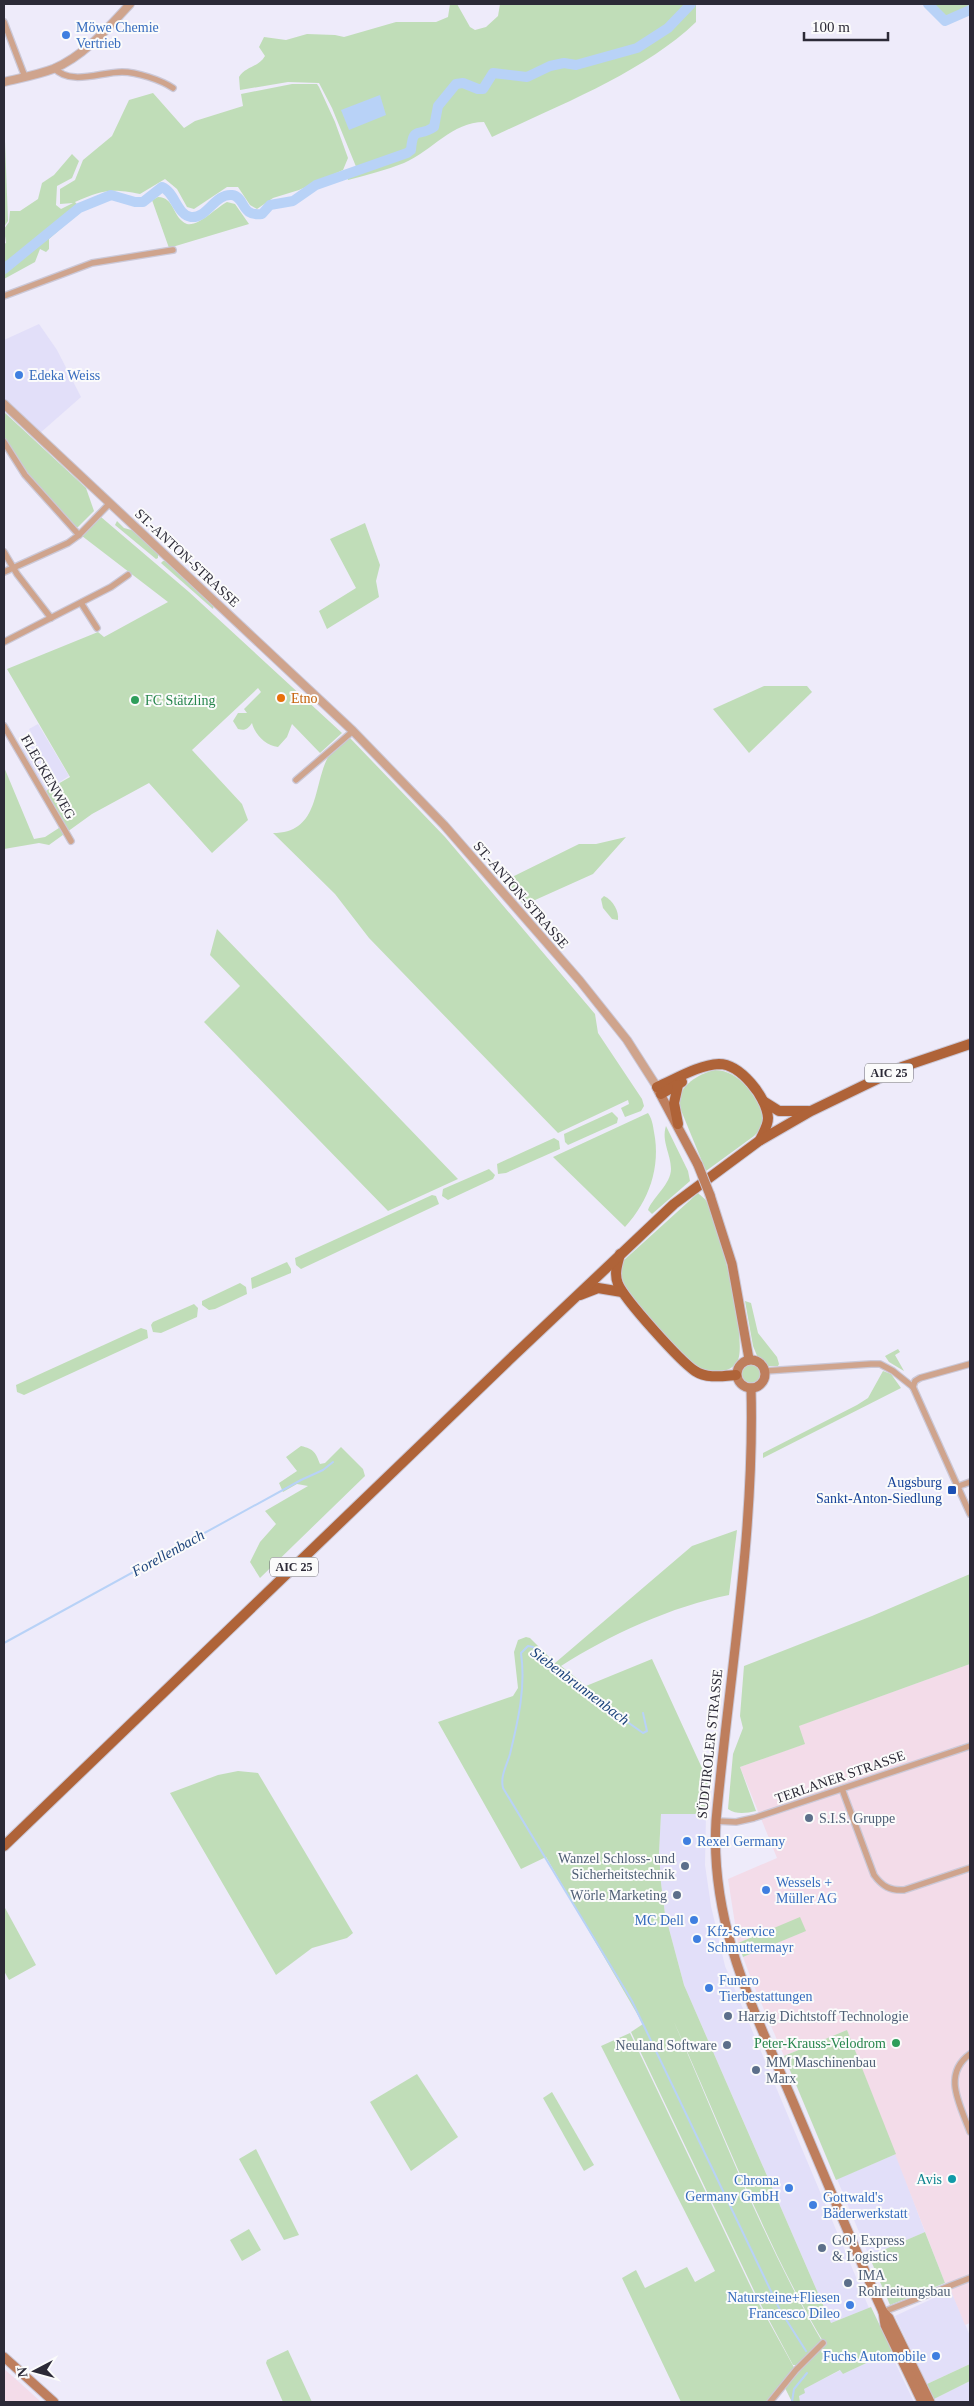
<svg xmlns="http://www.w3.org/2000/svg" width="974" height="2406" font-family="'Times New Roman',serif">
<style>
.built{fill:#e2dff9}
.industrial{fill:#f3dce9}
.green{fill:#c0ddb8}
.water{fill:#b8d2f7}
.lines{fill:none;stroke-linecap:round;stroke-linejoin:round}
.stream{stroke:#b8d2f7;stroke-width:2}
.river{stroke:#b8d2f7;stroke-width:10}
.minor-casing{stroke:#cbc8d7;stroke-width:8}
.tertiary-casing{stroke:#cbc8d7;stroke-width:10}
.secondary-casing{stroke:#cbc8d7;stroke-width:11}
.primary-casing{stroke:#cbc8d7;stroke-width:12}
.minor{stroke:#cfa48d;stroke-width:5.5}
.tertiary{stroke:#cfa48d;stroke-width:8}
.secondary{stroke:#be7e5d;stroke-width:9}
.primary{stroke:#af6338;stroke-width:10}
.secondary-bridge-casing{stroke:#cbc8d7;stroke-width:11;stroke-linecap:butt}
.secondary-bridge{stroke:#be7e5d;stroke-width:9}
.shop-dot{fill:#3f7fe0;stroke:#fbfbfb;stroke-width:2}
.food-dot{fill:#e8710a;stroke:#fbfbfb;stroke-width:2}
.leisure-dot{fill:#2e9e5b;stroke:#fbfbfb;stroke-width:2}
.transit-dot{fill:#1a4fb4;stroke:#fbfbfb;stroke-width:2}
.service-dot{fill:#5c6f8a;stroke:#fbfbfb;stroke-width:2}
.culture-dot{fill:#0f9aa8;stroke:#fbfbfb;stroke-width:2}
.labels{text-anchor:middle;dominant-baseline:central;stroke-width:4;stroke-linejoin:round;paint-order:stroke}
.shield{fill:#fbfbfb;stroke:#6a6972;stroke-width:1}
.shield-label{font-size:12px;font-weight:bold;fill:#2c2a37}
.shop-label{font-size:14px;fill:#366cbe;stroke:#fbfbfb;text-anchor:start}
.street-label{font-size:14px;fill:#2c2a37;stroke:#fbfbfb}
.food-label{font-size:14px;fill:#c56008;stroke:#fbfbfb;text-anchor:start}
.leisure-label{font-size:14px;fill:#27864d;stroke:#fbfbfb;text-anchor:start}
.transit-label{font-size:14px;fill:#164399;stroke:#fbfbfb;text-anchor:end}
.service-label{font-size:14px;fill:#4e5e75;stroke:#fbfbfb;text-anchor:start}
.culture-label{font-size:14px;fill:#0d838f;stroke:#fbfbfb;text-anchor:end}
.water-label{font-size:15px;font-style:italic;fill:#1d447c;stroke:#fbfbfb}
</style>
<rect width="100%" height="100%" fill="#eeebfa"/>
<g class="built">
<path d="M39,324L57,350L81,397L40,433L4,399V340Z"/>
<path d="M38,724L69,776L44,792L20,751L36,741L29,729Z"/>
<path d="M661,1813L706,1814L705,1865L711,1906L725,1966L869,2308L831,2323L684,1985L665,1914L661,1883L659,1853Z"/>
<path d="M896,2154L925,2232L869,2256L837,2179Z"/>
<path d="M951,2290L970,2336V2364L927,2384L895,2316Z"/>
<path d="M890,2352L914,2402H800L799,2396L803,2389L841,2370L843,2374Z"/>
<path d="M970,2381V2402H936L934,2399Z"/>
</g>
<g class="industrial">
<path d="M970,1664V2323L965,2325L949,2286L945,2283L847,2030L784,2056L753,1984L743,1957L805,1931L800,1918L738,1943L728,1879L777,1858L740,1767L804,1744L798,1726Z"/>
<path d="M4,2369L19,2382L41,2402H4Z"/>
</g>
<g class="green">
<path d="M450,4H457L470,27L475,30L486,27L498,16L500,4H696V22C643,73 559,105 492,137L484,122C452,122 432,151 404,163C386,170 367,175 348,180L347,176L409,155L408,149L406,152L380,159L357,169L332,108L319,83L288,82L240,90L239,77C246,66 259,67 265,56L259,47L264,37L286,40L307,34L335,35L344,37L396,22H436L448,17Z"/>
<path d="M933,4H970V8L947,17L940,12Z"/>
<path d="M292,84H317L319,87L335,122L348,158L343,170L299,190L273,198L257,209L250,205L238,187H227L194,209L187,207L177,189L165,179L140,194C110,188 103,190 75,202L82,210L49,239V249L46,252L40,249L35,262L4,279V244L6,243L4,229L9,222L10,211H20L38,199L42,183L54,175L72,154L79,161L72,178L57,186L56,205L61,209L73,203L60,204V189L75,180L83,160L112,136L129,100L153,93L184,128L195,121L243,106L241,94Z"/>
<path d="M4,115L8,221L4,227Z"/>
<path d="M158,197C175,197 172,218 187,224C198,227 217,207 227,202L235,204L249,224L169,248L152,200Z"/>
<path d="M4,412L86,488L94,511L78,527H75L23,468L4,437Z"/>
<path d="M101,517L189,592L342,733L320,753L292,724L287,737L278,747C266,746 255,735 252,723C248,729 245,731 238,729L233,721L238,713H247L244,709L261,692L258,688L192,750L242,804L248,820L212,853L149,783L92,814L49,845L39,843L4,849V767L34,839L45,837L62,826L44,792L70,777L7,669L98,632L104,637L168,602L82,536Z"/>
<path d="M117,521L124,528L135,531L158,553V558L156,559L115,525Z"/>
<path d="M365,523L380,565L376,581L379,597L327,629L319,611L356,588L330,539Z"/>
<path d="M163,561H166L214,605L213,609L161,563Z"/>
<path d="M764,686H807L812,692L749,753L713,709Z"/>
<path d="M349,737L445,837L595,1014L598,1033L642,1099L644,1106L641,1111L625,1117L621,1108L629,1104L628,1100L558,1133L369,938L335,894L273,833C319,833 313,788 327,759C332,750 342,743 349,737Z"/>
<path d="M626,837L593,874L524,905L504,881L579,844H596Z"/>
<path d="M604,896C613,900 619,911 618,920L612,919L603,908L601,899Z"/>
<path d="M217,929L458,1179L388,1211L204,1022L240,986L210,955Z"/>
<path d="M715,1070C740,1071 754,1094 764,1115L760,1130L754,1136L706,1171L678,1103C680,1085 698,1074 715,1070Z"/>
<path d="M612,1112L618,1118L617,1123L568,1145L565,1142L564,1134Z"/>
<path d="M648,1113C652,1119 653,1125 654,1132C661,1167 649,1201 625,1227L553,1157Z"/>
<path d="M666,1126L688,1171L690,1181L652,1214L648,1210C653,1197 671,1184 671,1169C671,1154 661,1141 666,1126Z"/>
<path d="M554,1138L559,1141L560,1149L506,1173L498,1174L497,1164Z"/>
<path d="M489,1169L495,1175L493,1179L448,1200L442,1196L443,1189Z"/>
<path d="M698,1193C701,1196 706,1199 708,1204C719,1225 749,1344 737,1362C729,1374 710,1374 699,1369C681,1361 641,1309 626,1292C620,1281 618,1273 622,1262Z"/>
<path d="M432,1195L436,1196L439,1204L301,1269L296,1265L295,1258Z"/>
<path d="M287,1262L291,1269V1273L252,1289L251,1278Z"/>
<path d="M240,1283L246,1287L247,1294L215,1309L209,1310L202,1305V1301Z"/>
<path d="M745,1301L751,1303L758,1333L777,1357L779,1364L778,1366H766L758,1358L753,1346Z"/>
<path d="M194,1304L198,1308L197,1317L161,1333L153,1332L151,1325L153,1322Z"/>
<path d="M141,1328L147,1330L148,1338L24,1395L17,1392L16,1385Z"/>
<path d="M898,1349L900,1352L895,1355L904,1371L889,1362L885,1356Z"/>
<circle cx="750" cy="1373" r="11"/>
<path d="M883,1371L891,1374L901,1388L763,1458V1453L857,1405L868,1398Z"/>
<path d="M301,1446C314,1449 316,1453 320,1464L325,1463L341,1447L363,1469L365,1476L260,1578L250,1562L260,1542L276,1524L265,1511L308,1486L297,1484L283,1492L279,1483L297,1471L286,1457Z"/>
<path d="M737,1530L729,1595C673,1606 609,1635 561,1666L586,1686L652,1659L707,1779L709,1797L706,1814H661L659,1853L661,1883L665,1914L684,1985L831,2323L871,2307L892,2351L843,2374L840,2370L804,2389L805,2393L799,2396L800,2402H792L785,2388L824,2343C764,2242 723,2130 674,2022L670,2006L674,2022C721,2130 763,2241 823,2343L796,2365H793L759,2301L631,2032L643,2024L546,1857L521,1869L438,1722L513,1696L518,1688L514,1652L518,1640L526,1637L530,1638L555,1663L692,1546Z"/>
<path d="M970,1574V1664L799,1726L805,1744L740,1767L756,1811C746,1813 737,1815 728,1809L733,1754L743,1728L740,1716L744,1666L872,1616Z"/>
<path d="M238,1771L258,1773L353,1933L347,1938L312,1948L276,1975L170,1793L218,1775Z"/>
<path d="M4,1906L36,1965L9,1980L4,1971Z"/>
<path d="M800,1917L806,1931L743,1957L738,1943Z"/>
<path d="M847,2030L896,2154L836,2180L784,2056Z"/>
<path d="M630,2033L758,2302L796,2371L770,2402H681L622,2278L636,2270L645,2288L687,2267L695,2282L715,2271L601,2046Z"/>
<path d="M417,2074L458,2137L411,2171L370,2102Z"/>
<path d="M552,2092L594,2165L584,2171L543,2098Z"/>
<path d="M256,2149L299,2235L284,2240L239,2159Z"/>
<path d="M249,2229L261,2250L242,2261L230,2240Z"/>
<path d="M925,2232L945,2283L890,2305L869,2256Z"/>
<path d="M288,2350L312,2402H283L266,2363L267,2360Z"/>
<path d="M970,2364V2381L934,2399L927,2384Z"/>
</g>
<path class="water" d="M380,95L386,115L349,130L341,110Z"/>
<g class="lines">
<g class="stream">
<path d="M4,1643L301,1480L323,1470L333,1462"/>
<path d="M643,1713L647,1731L643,1733L554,1670L533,1647L528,1646L521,1653C526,1687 518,1721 510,1754C507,1765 500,1776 503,1788L632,2001L780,2310L806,2351"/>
<path d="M792,2402L794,2389L807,2373"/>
</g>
<g class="river">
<path d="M928,4L945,21L970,10"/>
<path d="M4,269L79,208L111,195L135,202H143L162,187C175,192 177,215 191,217C207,219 215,193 232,195C246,197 240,217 262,214L270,205L293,201L316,185L407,153L411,150C413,125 418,138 434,127L438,106L456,84L463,83L478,89H483L493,73L527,77L550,66L564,63L576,65L637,48L668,28L691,4"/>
</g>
<defs>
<g id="minor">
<path d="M4,22L25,77"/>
<path d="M54,68C71,86 100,72 122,72C137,72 161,80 173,88"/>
<path d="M4,296L92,263L173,250"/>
<path d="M4,442L25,475L79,535"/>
<path d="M4,552L17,574L51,618"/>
<path d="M4,572L68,543L79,535L110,503"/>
<path d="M81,603L97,628"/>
<path d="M4,642L111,587L128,575"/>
<path d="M4,726L71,841"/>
<path d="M296,780L353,731"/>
<path d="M765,1371L871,1364H880L893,1371L913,1387L970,1514"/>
<path d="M913,1387L915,1381L920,1378L970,1364"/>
<path d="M959,1486L970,1482"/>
<path d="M842,1789L874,1875C882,1886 890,1891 904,1890L970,1868"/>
<path d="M716,1821L736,1822L754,1818L970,1746"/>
<path d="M970,2054C941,2075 961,2106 970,2132"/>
<path d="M883,2312L970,2278"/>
<path d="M770,2402L796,2370L823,2343"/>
</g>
<g id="tertiary">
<path d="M4,82C20,78 37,75 53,69C84,56 108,28 130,4"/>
<path d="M4,404L353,731L444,825L580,981L627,1040L657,1087"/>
</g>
<g id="secondary">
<path d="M658,1090L698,1165"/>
<path d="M710,1195L732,1264L749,1359"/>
<circle cx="751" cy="1374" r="14"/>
<path d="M751,1388C755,1533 729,1677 716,1821C710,1923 752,2006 791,2097C819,2164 848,2232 877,2299L883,2312L889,2318L930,2402"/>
<path d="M883,2312L885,2325L922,2402"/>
<path d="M4,2357L54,2402"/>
</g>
<g id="primary">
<path d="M657,1087C676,1079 698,1065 719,1064C740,1064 767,1097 768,1118C768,1126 763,1133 760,1140"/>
<path d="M661,1094L682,1082"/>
<path d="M763,1101L779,1111H808"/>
<path d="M678,1124L674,1103L678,1085"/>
<path d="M620,1254C617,1265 614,1274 618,1284C625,1300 680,1361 695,1371C707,1379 723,1376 736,1375"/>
<path d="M580,1295L598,1288L622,1292"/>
<path d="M4,1846L509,1360L674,1204L759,1141L811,1111L902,1067L970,1044"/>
</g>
</defs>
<use href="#minor" class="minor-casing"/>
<use href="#tertiary" class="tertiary-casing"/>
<use href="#secondary" class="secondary-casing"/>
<use href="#primary" class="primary-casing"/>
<use href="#minor" class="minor"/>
<use href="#tertiary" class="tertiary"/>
<use href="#secondary" class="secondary"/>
<use href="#primary" class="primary"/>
<defs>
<path id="secondary-bridge" d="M698,1165L710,1195"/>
</defs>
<use href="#secondary-bridge" class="secondary-bridge-casing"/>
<use href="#secondary-bridge" class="secondary-bridge"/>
</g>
<g class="shop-dot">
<circle cx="66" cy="35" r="5"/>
<circle cx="19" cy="375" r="5"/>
<circle cx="687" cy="1841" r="5"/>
<circle cx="766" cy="1890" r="5"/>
<circle cx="694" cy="1920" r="5"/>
<circle cx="697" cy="1939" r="5"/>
<circle cx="709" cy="1988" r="5"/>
<circle cx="789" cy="2188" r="5"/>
<circle cx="813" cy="2205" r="5"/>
<circle cx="850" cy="2305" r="5"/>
<circle cx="936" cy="2356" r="5"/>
</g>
<circle class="food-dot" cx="281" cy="698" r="5"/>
<g class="leisure-dot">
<circle cx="135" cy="700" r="5"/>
<circle cx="896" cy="2043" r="5"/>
</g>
<rect class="transit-dot" x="947" y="1485" width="10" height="10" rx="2.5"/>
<g class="service-dot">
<circle cx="809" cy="1818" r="5"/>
<circle cx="685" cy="1866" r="5"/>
<circle cx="677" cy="1895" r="5"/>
<circle cx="728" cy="2016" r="5"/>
<circle cx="727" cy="2045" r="5"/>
<circle cx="756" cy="2070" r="5"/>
<circle cx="822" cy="2248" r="5"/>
<circle cx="848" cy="2283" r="5"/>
</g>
<circle class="culture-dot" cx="952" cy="2179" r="5"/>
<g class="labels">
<g class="shield">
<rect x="865" y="1063.5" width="48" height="19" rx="4"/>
<rect x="270" y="1557.5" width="48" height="19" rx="4"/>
</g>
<g class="shield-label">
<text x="889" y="1073">AIC 25</text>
<text x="294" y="1567">AIC 25</text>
</g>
<g class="shop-label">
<text x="76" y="27">Möwe Chemie<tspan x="76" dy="16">Vertrieb</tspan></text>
<text x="29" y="375">Edeka Weiss</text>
<text x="697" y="1841">Rexel Germany</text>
<text x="776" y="1882">Wessels +<tspan x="776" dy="16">Müller AG</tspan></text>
<text x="684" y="1920" text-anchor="end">MC Dell</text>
<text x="707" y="1931">Kfz-Service<tspan x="707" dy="16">Schmuttermayr</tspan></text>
<text x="719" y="1980">Funero<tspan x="719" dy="16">Tierbestattungen</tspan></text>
<text x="779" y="2180" text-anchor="end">Chroma<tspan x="779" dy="16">Germany GmbH</tspan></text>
<text x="823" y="2197">Gottwald's<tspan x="823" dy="16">Bäderwerkstatt</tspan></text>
<text x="840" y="2297" text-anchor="end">Natursteine+Fliesen<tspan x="840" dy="16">Francesco Dileo</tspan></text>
<text x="926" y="2356" text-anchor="end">Fuchs Automobile</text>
</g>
<g class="street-label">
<text transform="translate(187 558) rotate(43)">ST.-ANTON-STRASSE</text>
<text transform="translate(48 777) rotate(60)">FLECKENWEG</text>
<text transform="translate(521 895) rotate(49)">ST.-ANTON-STRASSE</text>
<text transform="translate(710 1744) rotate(-84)">SÜDTIROLER STRASSE</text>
<text transform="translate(840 1777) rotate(-19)">TERLANER STRASSE</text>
</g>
<g class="food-label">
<text x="291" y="698">Etno</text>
</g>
<g class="leisure-label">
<text x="145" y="700">FC Stätzling</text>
<text x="886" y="2043" text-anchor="end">Peter-Krauss-Velodrom</text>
</g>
<g class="transit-label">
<text x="942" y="1482">Augsburg<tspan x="942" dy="16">Sankt-Anton-Siedlung</tspan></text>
</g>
<g class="service-label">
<text x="819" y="1818">S.I.S. Gruppe</text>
<text x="675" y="1858" text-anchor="end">Wanzel Schloss- und<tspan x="675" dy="16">Sicherheitstechnik</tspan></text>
<text x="667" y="1895" text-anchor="end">Wörle Marketing</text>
<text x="738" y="2016">Harzig Dichtstoff Technologie</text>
<text x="717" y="2045" text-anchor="end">Neuland Software</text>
<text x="766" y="2062">MM Maschinenbau<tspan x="766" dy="16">Marx</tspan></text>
<text x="832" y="2240">GO! Express<tspan x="832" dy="16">&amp; Logistics</tspan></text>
<text x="858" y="2275">IMA<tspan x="858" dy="16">Rohrleitungsbau</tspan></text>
</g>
<g class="culture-label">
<text x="942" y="2179">Avis</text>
</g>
<g class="water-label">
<text transform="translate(168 1553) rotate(-29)">Forellenbach</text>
<text transform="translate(580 1686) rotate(37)">Siebenbrunnenbach</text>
</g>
</g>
<rect width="974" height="2406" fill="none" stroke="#2c2a37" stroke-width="10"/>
<g transform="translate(35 2371) rotate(264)" stroke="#fbfbfb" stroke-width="4" paint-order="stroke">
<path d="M0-4L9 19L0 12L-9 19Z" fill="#2c2a37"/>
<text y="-8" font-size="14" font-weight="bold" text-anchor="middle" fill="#2c2a37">N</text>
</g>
<path d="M804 32v8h84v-8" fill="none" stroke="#2c2a37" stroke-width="2.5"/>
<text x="812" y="32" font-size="15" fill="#2c2a37" stroke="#fbfbfb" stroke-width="4" paint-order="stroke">100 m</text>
</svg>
